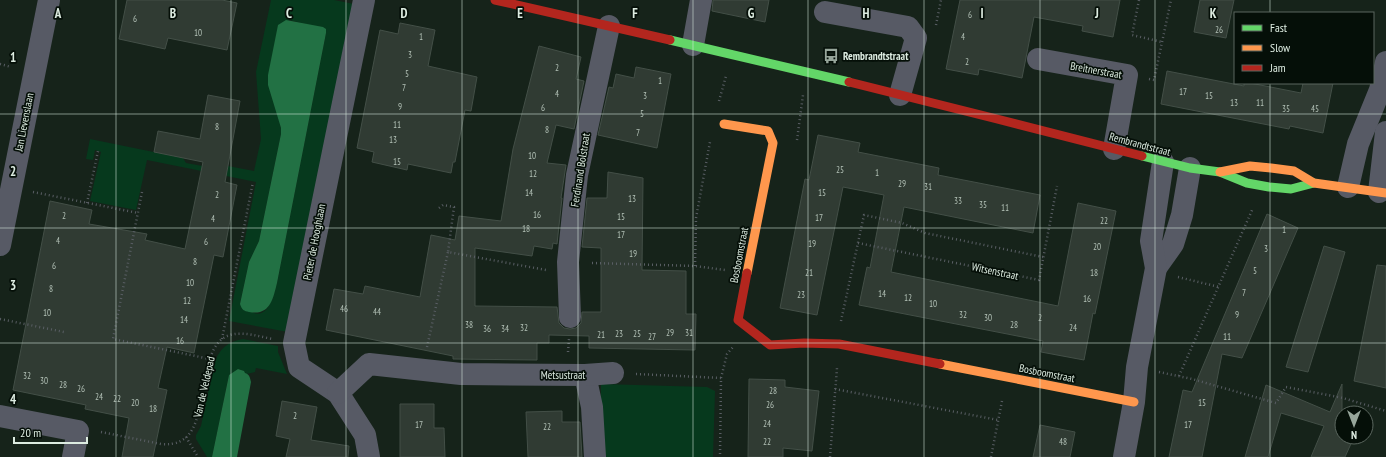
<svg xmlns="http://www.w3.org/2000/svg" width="1386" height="457" font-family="'PT Sans Narrow',sans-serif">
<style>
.green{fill:#06391d;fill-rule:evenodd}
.water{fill:#227144}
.building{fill:#303b33;stroke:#434f47}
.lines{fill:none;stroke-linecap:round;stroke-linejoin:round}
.path{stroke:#595e64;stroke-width:2.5;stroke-dasharray:1 3;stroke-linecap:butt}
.street{stroke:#575a65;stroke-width:22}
.fast{stroke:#63d668;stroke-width:9}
.slow{stroke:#ff974d;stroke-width:9}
.jam{stroke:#b3261e;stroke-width:9}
.grid{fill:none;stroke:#ddece1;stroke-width:1;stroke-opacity:0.55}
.labels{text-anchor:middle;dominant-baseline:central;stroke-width:3.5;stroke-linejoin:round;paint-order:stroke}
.number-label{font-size:9px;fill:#b2c0b6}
.poi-label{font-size:11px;font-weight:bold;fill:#ddece1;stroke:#050f08;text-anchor:start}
.street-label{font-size:11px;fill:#ddece1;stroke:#050f08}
.grid-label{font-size:13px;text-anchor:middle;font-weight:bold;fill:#ddece1;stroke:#050f08;stroke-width:3.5;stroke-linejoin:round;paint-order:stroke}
</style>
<rect width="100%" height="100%" fill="#16231a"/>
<g class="green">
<path d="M271,0H334L354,4L288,332L229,321L256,182L147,160L136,210L90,201L101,152L95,150L93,160L86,159L90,139L183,158L186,163L219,169L228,166L254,171L261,139L256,72ZM289,20L326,29V33L277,283C274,293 269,318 254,313C249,311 245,307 240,304L249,262L259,241L281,134V128L278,116Z"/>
<path d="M243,339L278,346V352L287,374L256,368L255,372L247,374L239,369L229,375L212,457H207L196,439V435L201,426L214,364C219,349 227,342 243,339Z"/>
<path d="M601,384L707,387L715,391L713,457H601Z"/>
</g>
<g class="water">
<path d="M286,20L323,27L326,29V33L277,283C273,299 270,316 249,312C244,311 242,310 240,304L249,262L259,241L281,134V128L268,85V75L278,25Z"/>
<path d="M238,369L244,371L245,373C249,374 250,377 251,382L237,457H212L229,375Z"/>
</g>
<g class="building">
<path d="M127,0H222L237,3L227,50L168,38L165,49L119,39Z"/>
<path d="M713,0H769L765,22L712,11Z"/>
<path d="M960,0H1120L1113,37L1082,31L1083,26L1034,17L1022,78L979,69L978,75L946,69Z"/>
<path d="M1200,0H1234L1226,38L1194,32Z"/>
<path d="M400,23L435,30L428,66L477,77L471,111L465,110L455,162H453L451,173L408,164L407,170L372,162L374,152L357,148L380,30L398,34Z"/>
<path d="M539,46L581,57L576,79L584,81L574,129L556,125L547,163L566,165L561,198H562L557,244L553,243L552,249L534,246L532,256L475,248V306L557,307L559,323L564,328L570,329L576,328L581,323L582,312H601V248L582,247L587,198H607L608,172L643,178L642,270L686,271V314H696L695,350L589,348V336L549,335V343H537V360L453,359V356L326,330L334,289L363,294L365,286L420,297L431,235L455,240L459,216L501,221L513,149Z"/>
<path d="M636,67L671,74L657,148L598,135L609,87L613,88L616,74L634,78Z"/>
<path d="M1167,71L1244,86V83H1250L1301,93L1303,83H1333L1323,133L1290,126L1289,129L1161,104Z"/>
<path d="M208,95L240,101L225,182L237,185L223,257L214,255L194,353L167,347L158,388L167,390L153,457H122L129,418L85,409L86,405L13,390L50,201L92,210L89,224L147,234L145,240L185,249L203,162L154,152L158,131L200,139Z"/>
<path d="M818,135L860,143L858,152L939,168L938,175L1040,195L1033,233L904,207L891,272L1058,306L1078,203L1116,211L1095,314L1093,313L1084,360L1041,352L1043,341L859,305L867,267L870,268L884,195L843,187L817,315L780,308L805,179L809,180Z"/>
<path d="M1267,214L1298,228L1242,358L1222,354L1202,457H1169L1183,390L1192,392Z"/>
<path d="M1324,246L1345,252L1337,279L1308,372L1286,367Z"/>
<path d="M1377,265L1386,266V388L1354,381Z"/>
<path d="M749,379L785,380V387L819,391L812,451L783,448V457H748Z"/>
<path d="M1342,384V437H1354L1345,457H1311L1324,426L1281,413L1268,457H1245L1266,385L1330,412Z"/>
<path d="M282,401L317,407L311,440L349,446L348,457H286L290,439L276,436Z"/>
<path d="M400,404H434V428H444L445,457H400Z"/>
<path d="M562,411V422H580L582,457H528L526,412Z"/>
<path d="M1040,425L1075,432L1070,457H1033Z"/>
</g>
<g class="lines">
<g class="path">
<path d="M1139,0L1132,35L1162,42"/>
<path d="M936,25L941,0"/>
<path d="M0,64L11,67"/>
<path d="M1149,79L1154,80L1171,0"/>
<path d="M719,101L726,76"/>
<path d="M797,140L803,95"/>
<path d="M33,192L138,213"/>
<path d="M142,192L113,339L210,359"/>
<path d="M87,203L98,151"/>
<path d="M439,208L443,205L454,207L448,252L546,270"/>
<path d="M858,243L1039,280L1057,186"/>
<path d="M592,263L695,266L725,270"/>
<path d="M695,266L696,218L710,142"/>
<path d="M1178,277L1219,287"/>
<path d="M0,319L64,332"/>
<path d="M841,321L864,215L902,223L925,233L1043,257"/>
<path d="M222,339L253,182"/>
<path d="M427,347L448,252"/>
<path d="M568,352L569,339"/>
<path d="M1159,372L1192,379L1276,403L1286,387L1343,398L1386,411"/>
<path d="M636,374L721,378L720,457"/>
<path d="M1179,376L1253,208"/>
<path d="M721,378L727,354L734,346"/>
<path d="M835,389L998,420"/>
<path d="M101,432L161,444C193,447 197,421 202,396C205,384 207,372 210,359C220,325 245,333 272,339"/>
<path d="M186,437L198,457"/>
<path d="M830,457L837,368"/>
<path d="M991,457L1002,401"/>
</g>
<g class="street">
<path d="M364,0L294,343L299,367L338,393L365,435L369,457"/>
<path d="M825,12L908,27L916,38L900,95"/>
<path d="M693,45L701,0"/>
<path d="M1038,59L1127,75L1114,149"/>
<path d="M1348,187L1358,144L1380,90L1386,62"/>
<path d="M1379,192L1386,132"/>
<path d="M0,245L49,0"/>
<path d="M1156,268L1173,244L1182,215L1190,168"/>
<path d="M570,317L568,262L577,175L609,26"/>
<path d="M585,375L592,407L595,457"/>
<path d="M338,393L369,364L461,374L585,375L613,373"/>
<path d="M0,416L78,431L73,457"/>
<path d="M1124,457L1134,402L1137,367L1156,268L1151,241L1163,162"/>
</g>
<g class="fast">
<path d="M670,40L849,82"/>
<path d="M1142,156L1190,168L1220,172L1247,183L1269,187L1291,189L1314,183"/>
</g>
<g class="slow">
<path d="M724,124L768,131L773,143L747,273"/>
<path d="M1220,172L1250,166L1271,168L1294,171L1314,183L1386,193"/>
<path d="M940,364L1134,402"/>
</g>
<g class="jam">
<path d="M495,0L670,40"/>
<path d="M849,82L997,119L1142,156"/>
<path d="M747,273L738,320L770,345L804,343L839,344L940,364"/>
</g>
</g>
<path class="grid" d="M116,0V457M231,0V457M346,0V457M462,0V457M578,0V457M693,0V457M808,0V457M924,0V457M1040,0V457M1155,0V457M1270,0V13M1270,83V457M0,114H1386M0,228H1386M0,343H1386"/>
<defs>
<symbol id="bus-bare" viewBox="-9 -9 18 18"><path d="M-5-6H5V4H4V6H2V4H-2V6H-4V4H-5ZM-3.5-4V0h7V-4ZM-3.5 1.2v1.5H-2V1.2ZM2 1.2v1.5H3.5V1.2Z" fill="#97a69b" stroke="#050f08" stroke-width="2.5" paint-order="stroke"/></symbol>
</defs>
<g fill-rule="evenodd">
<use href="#bus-bare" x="820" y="45" width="22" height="22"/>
</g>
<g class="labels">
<g class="number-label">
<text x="970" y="14">6</text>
<text x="135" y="18">6</text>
<text x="1219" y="29">26</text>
<text x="198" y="32">10</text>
<text x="421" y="36">1</text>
<text x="963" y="36">4</text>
<text x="410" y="54">3</text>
<text x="967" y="61">2</text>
<text x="557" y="67">2</text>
<text x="407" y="73">5</text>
<text x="660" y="80">1</text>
<text x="404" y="87">7</text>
<text x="1183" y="91">17</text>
<text x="557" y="93">4</text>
<text x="645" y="95">3</text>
<text x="1209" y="95">15</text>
<text x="1234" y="102">13</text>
<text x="1260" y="102">11</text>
<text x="400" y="106">9</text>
<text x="543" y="107">6</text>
<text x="1286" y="108">35</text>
<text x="1315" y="108">45</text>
<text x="642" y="113">5</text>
<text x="397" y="124">11</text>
<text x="217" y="126">8</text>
<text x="547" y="129">8</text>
<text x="638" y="132">7</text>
<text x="393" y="139">13</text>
<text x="532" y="155">10</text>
<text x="397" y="161">15</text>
<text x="840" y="169">25</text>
<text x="877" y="172">1</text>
<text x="533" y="173">12</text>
<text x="902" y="183">29</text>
<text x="928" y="186">31</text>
<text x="529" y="192">14</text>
<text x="822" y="192">15</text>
<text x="217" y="194">2</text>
<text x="632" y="198">13</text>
<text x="958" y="200">33</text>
<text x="983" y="204">35</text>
<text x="1005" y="207">11</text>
<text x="537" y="214">16</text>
<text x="64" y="215">2</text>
<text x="621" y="216">15</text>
<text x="819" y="217">17</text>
<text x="213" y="218">4</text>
<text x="1104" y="220">22</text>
<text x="526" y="228">18</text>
<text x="1284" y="229">1</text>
<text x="621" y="234">17</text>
<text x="58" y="240">4</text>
<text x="206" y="241">6</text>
<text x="812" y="243">19</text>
<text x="1097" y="246">20</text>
<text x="1266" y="248">3</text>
<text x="633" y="253">19</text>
<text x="195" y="261">8</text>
<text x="54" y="265">6</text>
<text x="1255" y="270">5</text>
<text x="809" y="272">21</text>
<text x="1094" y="272">18</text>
<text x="190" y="282">10</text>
<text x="51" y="288">8</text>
<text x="1244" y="292">7</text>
<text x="882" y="293">14</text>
<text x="801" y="294">23</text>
<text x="908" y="297">12</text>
<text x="1087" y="298">16</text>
<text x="187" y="300">12</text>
<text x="933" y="303">10</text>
<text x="344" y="308">46</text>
<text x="377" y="311">44</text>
<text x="47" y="312">10</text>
<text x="963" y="314">32</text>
<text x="1237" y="314">9</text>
<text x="988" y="317">30</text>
<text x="1040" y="317">2</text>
<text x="184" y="319">14</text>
<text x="469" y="324">38</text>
<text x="1014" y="324">28</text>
<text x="524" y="327">32</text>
<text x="1073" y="327">24</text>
<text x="487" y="328">36</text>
<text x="505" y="328">34</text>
<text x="670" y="332">29</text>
<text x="689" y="332">31</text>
<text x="619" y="333">23</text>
<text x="637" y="333">25</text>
<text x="601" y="334">21</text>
<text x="652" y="336">27</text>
<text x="1227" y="336">11</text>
<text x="180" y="340">16</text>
<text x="27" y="375">32</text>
<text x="44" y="380">30</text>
<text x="63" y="384">28</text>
<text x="81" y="388">26</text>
<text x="773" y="390">28</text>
<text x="99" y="396">24</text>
<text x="117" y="398">22</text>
<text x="135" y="402">20</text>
<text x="1202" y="402">15</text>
<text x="770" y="404">26</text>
<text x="153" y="408">18</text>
<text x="295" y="415">2</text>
<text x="767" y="423">24</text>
<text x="419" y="424">17</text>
<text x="1188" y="424">17</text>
<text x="547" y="426">22</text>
<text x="767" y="441">22</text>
<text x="1063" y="441">48</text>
</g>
<g class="poi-label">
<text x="843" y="56">Rembrandtstraat</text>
</g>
<g class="street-label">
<text transform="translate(1096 70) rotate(10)">Breitnerstraat</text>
<text transform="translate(24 122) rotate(-79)">Jan Lievenslaan</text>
<text transform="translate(1140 144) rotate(15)">Rembrandtstraat</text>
<text transform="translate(580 170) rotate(-81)">Ferdinand Bolstraat</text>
<text transform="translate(314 242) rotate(-79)">Pieter de Hooghlaan</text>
<text transform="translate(739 255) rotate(-79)">Bosboomstraat</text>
<text transform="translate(995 271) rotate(12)">Witsenstraat</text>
<text transform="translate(1047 373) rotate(11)">Bosboomstraat</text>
<text x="563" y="375">Metsustraat</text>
<text transform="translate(204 387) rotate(-77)">Van de Veldepad</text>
</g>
</g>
<g class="grid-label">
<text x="58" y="18">A</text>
<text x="173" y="18">B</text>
<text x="289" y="18">C</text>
<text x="404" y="18">D</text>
<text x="520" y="18">E</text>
<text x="635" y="18">F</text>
<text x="751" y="18">G</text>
<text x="866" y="18">H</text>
<text x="982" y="18">I</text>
<text x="1097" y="18">J</text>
<text x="1213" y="18">K</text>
<text x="13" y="62">1</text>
<text x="13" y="176">2</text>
<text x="13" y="290">3</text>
<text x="13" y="404">4</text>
</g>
<rect x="1234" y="12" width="140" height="72" fill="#050f08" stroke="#5b675f"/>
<rect x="1242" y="25" width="20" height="6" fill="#63d668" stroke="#5b675f"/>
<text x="1270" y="32" font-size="12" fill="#ddece1">Fast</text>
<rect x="1242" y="45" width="20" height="6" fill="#ff974d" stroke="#5b675f"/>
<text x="1270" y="52" font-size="12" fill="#ddece1">Slow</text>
<rect x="1242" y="65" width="20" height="6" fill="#b3261e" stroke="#5b675f"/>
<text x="1270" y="72" font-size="12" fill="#ddece1">Jam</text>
<g transform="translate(1354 425) rotate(180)"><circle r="19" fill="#050f08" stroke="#5b675f"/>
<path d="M0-3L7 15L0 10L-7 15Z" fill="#97a69b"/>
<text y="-6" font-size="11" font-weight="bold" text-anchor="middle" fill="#ddece1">N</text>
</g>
<path d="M14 437v6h73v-6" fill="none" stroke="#ddece1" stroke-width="2"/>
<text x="20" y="437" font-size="12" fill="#ddece1" stroke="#050f08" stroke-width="3" paint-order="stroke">20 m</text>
</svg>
